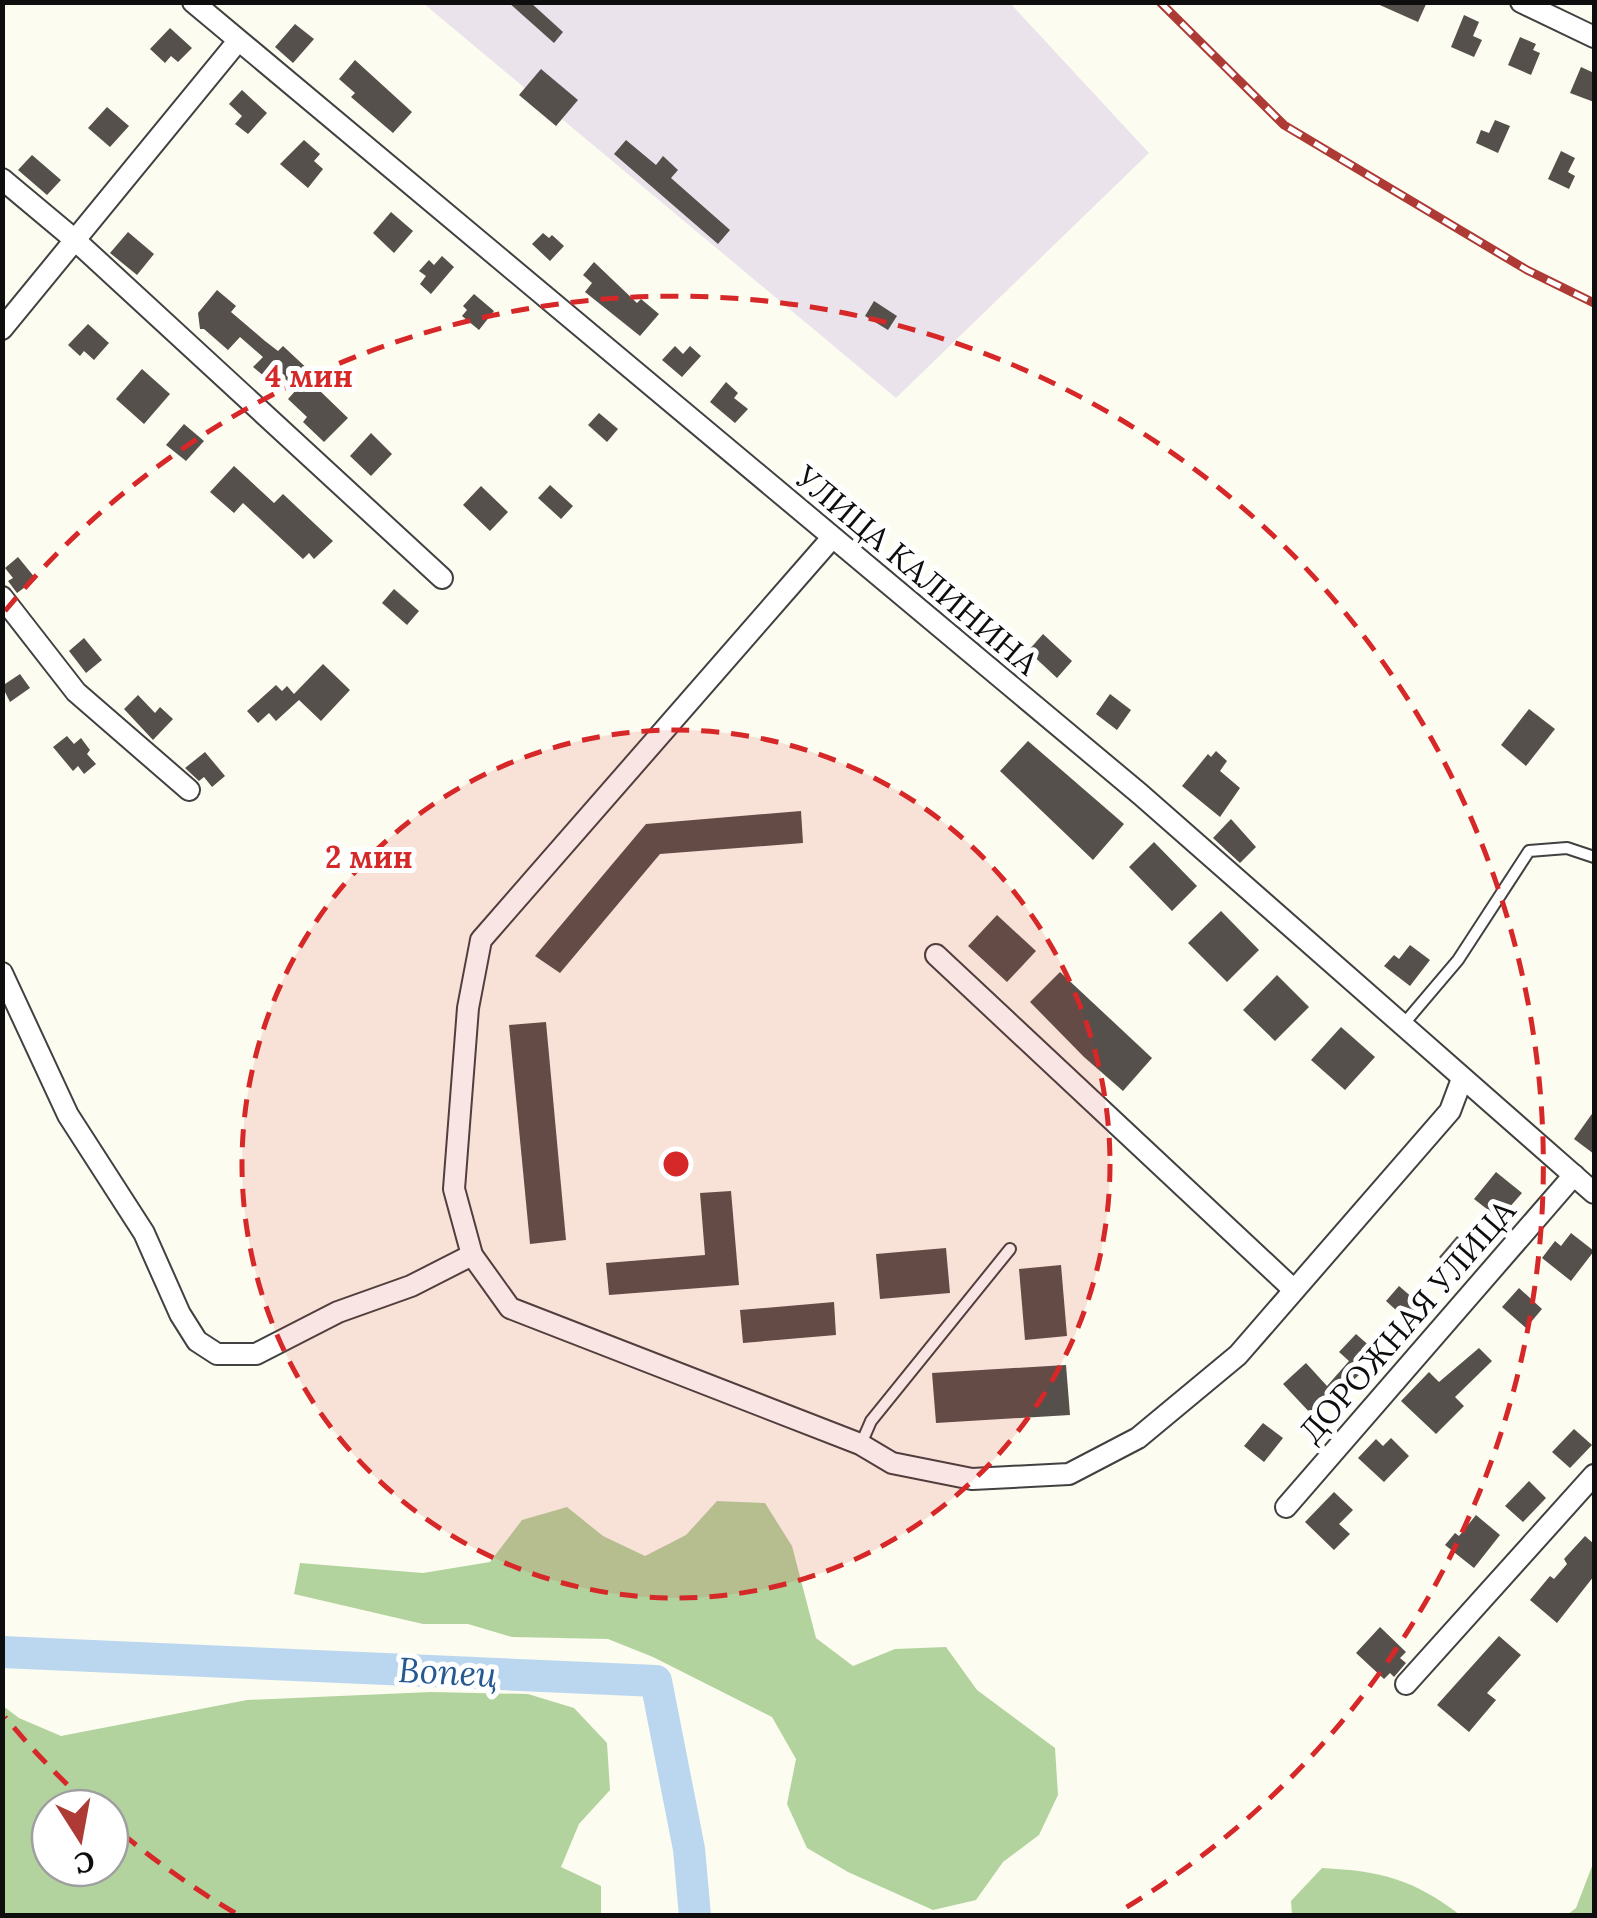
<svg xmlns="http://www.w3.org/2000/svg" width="1597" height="1918" font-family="Lora,serif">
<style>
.industrial{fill:#ebe3eb}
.forest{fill:#b2d39e;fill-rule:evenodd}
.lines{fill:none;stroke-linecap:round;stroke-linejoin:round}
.river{stroke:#bad7ef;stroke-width:32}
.building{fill:#55504b}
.service-casing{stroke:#414141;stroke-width:14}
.minor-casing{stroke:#414141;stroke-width:24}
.service{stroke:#fff;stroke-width:10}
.minor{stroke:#fff;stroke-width:20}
.rail-casing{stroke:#ae3a36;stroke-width:9}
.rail{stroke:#fff;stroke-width:5;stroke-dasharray:15;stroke-linecap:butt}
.ring{fill:none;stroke:#d62828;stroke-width:5;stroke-dasharray:18 12}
.labels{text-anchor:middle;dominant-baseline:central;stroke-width:10;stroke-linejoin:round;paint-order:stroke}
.street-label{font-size:32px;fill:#0e0e0e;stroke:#fff}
.water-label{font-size:35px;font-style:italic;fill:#255991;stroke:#fff}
.centre{fill:#d62828;stroke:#fff;stroke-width:5}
.ring-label{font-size:30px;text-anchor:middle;font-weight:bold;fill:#d62828;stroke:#fff;stroke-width:10;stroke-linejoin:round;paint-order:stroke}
</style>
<rect width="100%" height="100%" fill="#fdfcf0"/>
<path class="industrial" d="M423,3H1010L1149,153L896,398Z"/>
<g class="forest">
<path d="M717,1501L765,1503L792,1546L816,1638L853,1666L895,1649L946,1647L977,1690L1055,1748L1058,1795L1039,1835L1003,1862L976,1900L933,1910L848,1872L807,1848L787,1804L796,1759L772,1717L653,1657L608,1639L512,1637L468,1624H423L294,1594L300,1563L423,1573L490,1562L522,1520L567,1507L603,1536L645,1556L686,1535Z"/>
<path d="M431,1692L528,1694L574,1708L607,1743L610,1790L579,1824L561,1867L601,1886V1915H3V1706L19,1718L61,1736L247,1700ZM50,1808H110V1868H50Z"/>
<path d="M1594,1861V1915H1567L1576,1908Z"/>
<path d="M1322,1868C1381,1871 1413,1879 1460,1915H1292L1291,1901Z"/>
</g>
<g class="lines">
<path class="river" d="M2,1652L656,1681L689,1849L695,1916"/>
</g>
<g class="building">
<path d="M508,2H530L563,32L554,43Z"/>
<path d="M1373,2H1427L1418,22Z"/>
<path d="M1464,15L1479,22L1473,36L1482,40L1474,57L1451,47Z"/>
<path d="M295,24L314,39L293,63L275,47Z"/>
<path d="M170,28L192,48L178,62L171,56L165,63L150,49Z"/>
<path d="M1520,37L1536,44L1533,50L1540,53L1531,75L1508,65Z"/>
<path d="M355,60L412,112L393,133L351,97L355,93L339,79Z"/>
<path d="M1581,67L1594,73V102L1570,93Z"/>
<path d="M541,69L578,100L556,126L519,95Z"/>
<path d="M242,90L267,113L248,134L235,124L242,116L229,104Z"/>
<path d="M107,107L129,126L110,147L88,128Z"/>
<path d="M1495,120L1510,126L1498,153L1476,143L1481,130L1489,133Z"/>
<path d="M304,140L320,154L314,161L323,169L308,188L280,164Z"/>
<path d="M626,140L656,165L663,156L678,170L671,178L730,230L718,244L614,154Z"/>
<path d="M1561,151L1575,158L1568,172L1575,176L1569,189L1548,179Z"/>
<path d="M32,155L61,180L47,195L18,170Z"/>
<path d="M391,212L413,231L394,253L373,233Z"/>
<path d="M128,232L154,254L137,275L110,253Z"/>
<path d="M543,233L549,238L552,235L564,246L550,261L532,244Z"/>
<path d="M442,256L454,267L431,294L420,284L426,276L419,271L429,260L434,265Z"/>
<path d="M594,262L637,303L641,299L659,314L640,336L585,292L592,283L583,275Z"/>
<path d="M217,290L236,306L231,312L265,341L278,351L283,346L312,373L319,366L332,379L320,391L348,418L324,442L303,422L307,417L288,399L297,389L273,369L265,377L253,367L263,357L240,337L228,350L204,329H200L198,313Z"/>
<path d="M474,294L494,311L479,330L462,316L467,310L463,306Z"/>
<path d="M874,301L897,316L888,330L865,316Z"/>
<path d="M88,324L109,343L94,360L84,351L80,356L68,345Z"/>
<path d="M675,346L683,354L690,346L701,356L682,377L662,360Z"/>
<path d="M142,369L170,394L144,424L116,399Z"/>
<path d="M726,382L738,393L734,398L748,409L735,423L710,402Z"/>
<path d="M599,413L618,429L607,442L588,425Z"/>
<path d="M184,424L204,441L186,461L166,445Z"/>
<path d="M371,433L392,454L371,476L350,456Z"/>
<path d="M234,466L274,503L283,494L333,541L314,559L309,553L303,559L243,503L234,513L210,492Z"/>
<path d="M550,485L573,506L561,519L538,498Z"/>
<path d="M481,486L508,512L490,531L463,505Z"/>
<path d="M18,557L36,579L17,593L8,581L13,578L5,568Z"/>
<path d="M394,589L419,611L407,625L382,603Z"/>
<path d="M1043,634L1072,661L1057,678L1028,651Z"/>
<path d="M84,638L102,660L86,673L69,651Z"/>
<path d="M323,664L350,690L321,721L299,700L276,721L269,713L258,723L247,711L276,685L282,691L287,686L294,694Z"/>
<path d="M20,674L30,688L10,702L2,686Z"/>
<path d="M1110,694L1131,710L1117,730L1096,714Z"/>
<path d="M138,695L155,713L160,707L173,719L153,740L124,709Z"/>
<path d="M1529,709L1555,729L1526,766L1501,745Z"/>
<path d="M67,736L74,744L81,738L90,750L87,754L96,764L84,774L78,766L73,771L53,747Z"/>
<path d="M1028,741L1124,824L1093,860L1000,771Z"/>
<path d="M1216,751L1227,761L1220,771L1240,788L1220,817L1182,786L1208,754L1211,757Z"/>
<path d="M205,752L225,776L212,787L204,777L199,781L185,768Z"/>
<path d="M801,811L803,843L660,854L560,973L535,956L646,824Z"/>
<path d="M1231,819L1256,847L1240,863L1213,838Z"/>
<path d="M1154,842L1197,886L1172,911L1129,867Z"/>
<path d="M1221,911L1259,950L1227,982L1188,943Z"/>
<path d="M997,915L1036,951L1007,982L968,946Z"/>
<path d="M1410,945L1430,960L1410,986L1384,966L1394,955L1399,959Z"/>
<path d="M1060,972L1152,1058L1123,1091L1084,1057L1030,1002Z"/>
<path d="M1277,975L1309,1007L1275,1041L1243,1010Z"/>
<path d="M546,1022L566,1240L530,1244L509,1025Z"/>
<path d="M1341,1027L1375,1057L1345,1090L1311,1060Z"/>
<path d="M1594,1111V1154L1574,1139Z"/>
<path d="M1496,1172L1522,1193L1508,1209L1501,1203L1492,1213L1474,1199Z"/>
<path d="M731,1191L739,1285L609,1295L606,1263L705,1255L700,1193Z"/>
<path d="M1571,1233L1594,1251L1571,1281L1542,1258L1555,1241L1561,1246Z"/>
<path d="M1457,1236L1469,1247L1467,1250L1472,1255L1462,1267L1456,1262L1451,1267L1439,1257Z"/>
<path d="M946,1248L950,1293L880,1299L876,1254Z"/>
<path d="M1061,1265L1067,1336L1025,1340L1019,1269Z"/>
<path d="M1399,1286L1421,1305L1407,1320L1386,1301Z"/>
<path d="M1519,1288L1542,1309L1526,1328L1502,1307Z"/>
<path d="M834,1302L836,1335L743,1343L740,1310Z"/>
<path d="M1356,1334L1373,1349L1364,1364L1368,1367L1313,1416L1283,1384L1306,1363L1327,1386L1349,1361L1339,1352Z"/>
<path d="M1479,1348L1492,1361L1455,1397L1464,1406L1436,1434L1401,1401L1429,1372L1439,1382Z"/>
<path d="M1066,1365L1070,1415L936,1423L932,1373Z"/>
<path d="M1263,1423L1283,1438L1264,1462L1244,1446Z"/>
<path d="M1574,1429L1592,1445L1570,1468L1552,1452Z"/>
<path d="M1391,1438L1409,1456L1384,1482L1358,1458L1376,1439L1383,1446Z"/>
<path d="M1529,1481L1546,1498L1523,1522L1505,1506Z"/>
<path d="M1334,1492L1353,1510L1339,1524L1350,1534L1334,1550L1305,1522Z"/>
<path d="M1476,1515L1500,1535L1474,1568L1445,1545L1455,1533L1459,1536Z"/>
<path d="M1585,1536L1594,1544V1576L1557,1623L1530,1600L1550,1576L1554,1579L1567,1564L1564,1559Z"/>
<path d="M1380,1627L1406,1652L1400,1658L1406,1663L1394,1677L1390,1673L1384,1679L1356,1653Z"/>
<path d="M1499,1636L1521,1655L1487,1693L1496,1700L1469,1732L1437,1705Z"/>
</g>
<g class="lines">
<defs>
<g id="service">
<path d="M1402,1026L1458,960L1529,851L1567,848L1594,857"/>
<path d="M861,1444L871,1421L1010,1249"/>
</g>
<g id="minor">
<path d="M193,2L1140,794L1594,1193"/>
<path d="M1521,2L1594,37"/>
<path d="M2,179L75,240L442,578"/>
<path d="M2,329L238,41"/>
<path d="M831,539L481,940L468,1008L454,1189L472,1255L510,1308L860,1444L892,1463L972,1479L1069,1474L1138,1438L1238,1355L1450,1111L1462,1079"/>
<path d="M2,597L76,692L189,790"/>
<path d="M936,955L1294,1290"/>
<path d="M2,973L68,1115L144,1233L180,1314L197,1341L217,1354H256L338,1312L411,1286L472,1255"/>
<path d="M1286,1507L1574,1175"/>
<path d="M1406,1684L1594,1475"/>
</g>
</defs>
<use href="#service" class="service-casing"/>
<use href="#minor" class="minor-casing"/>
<use href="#service" class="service"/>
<use href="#minor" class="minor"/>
<defs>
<path id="rail" d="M1160,2L1284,125L1527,270L1594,303"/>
</defs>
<use href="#rail" class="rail-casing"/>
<use href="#rail" class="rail"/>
</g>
<circle cx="676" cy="1164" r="434" fill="#d62828" fill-opacity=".12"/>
<g class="ring">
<circle cx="676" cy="1164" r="434"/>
<path d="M235 1913A869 869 0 0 1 112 1825M89 1805A869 869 0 0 1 5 1717M5 611A869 869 0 1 1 1117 1913"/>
</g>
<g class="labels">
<g class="street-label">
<text transform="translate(917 570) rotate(40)">УЛИЦА КАЛИНИНА</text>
<text transform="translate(1407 1321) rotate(-49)">ДОРОЖНАЯ УЛИЦА</text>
</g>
<g class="water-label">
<text transform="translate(448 1672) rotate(3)">Вопец</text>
</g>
</g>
<circle cx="676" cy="1164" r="15" class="centre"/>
<g class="ring-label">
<text x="309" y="387">4 мин</text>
<text x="369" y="868">2 мин</text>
</g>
<rect width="1597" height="1918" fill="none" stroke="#0e0e0e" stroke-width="10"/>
<g transform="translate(80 1838) rotate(169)"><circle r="48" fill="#ffffff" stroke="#9f9f9f" stroke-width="2.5"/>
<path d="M0-8L18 38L0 25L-18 38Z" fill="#ae3a36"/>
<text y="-15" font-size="28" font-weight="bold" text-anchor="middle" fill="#0e0e0e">С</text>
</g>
</svg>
